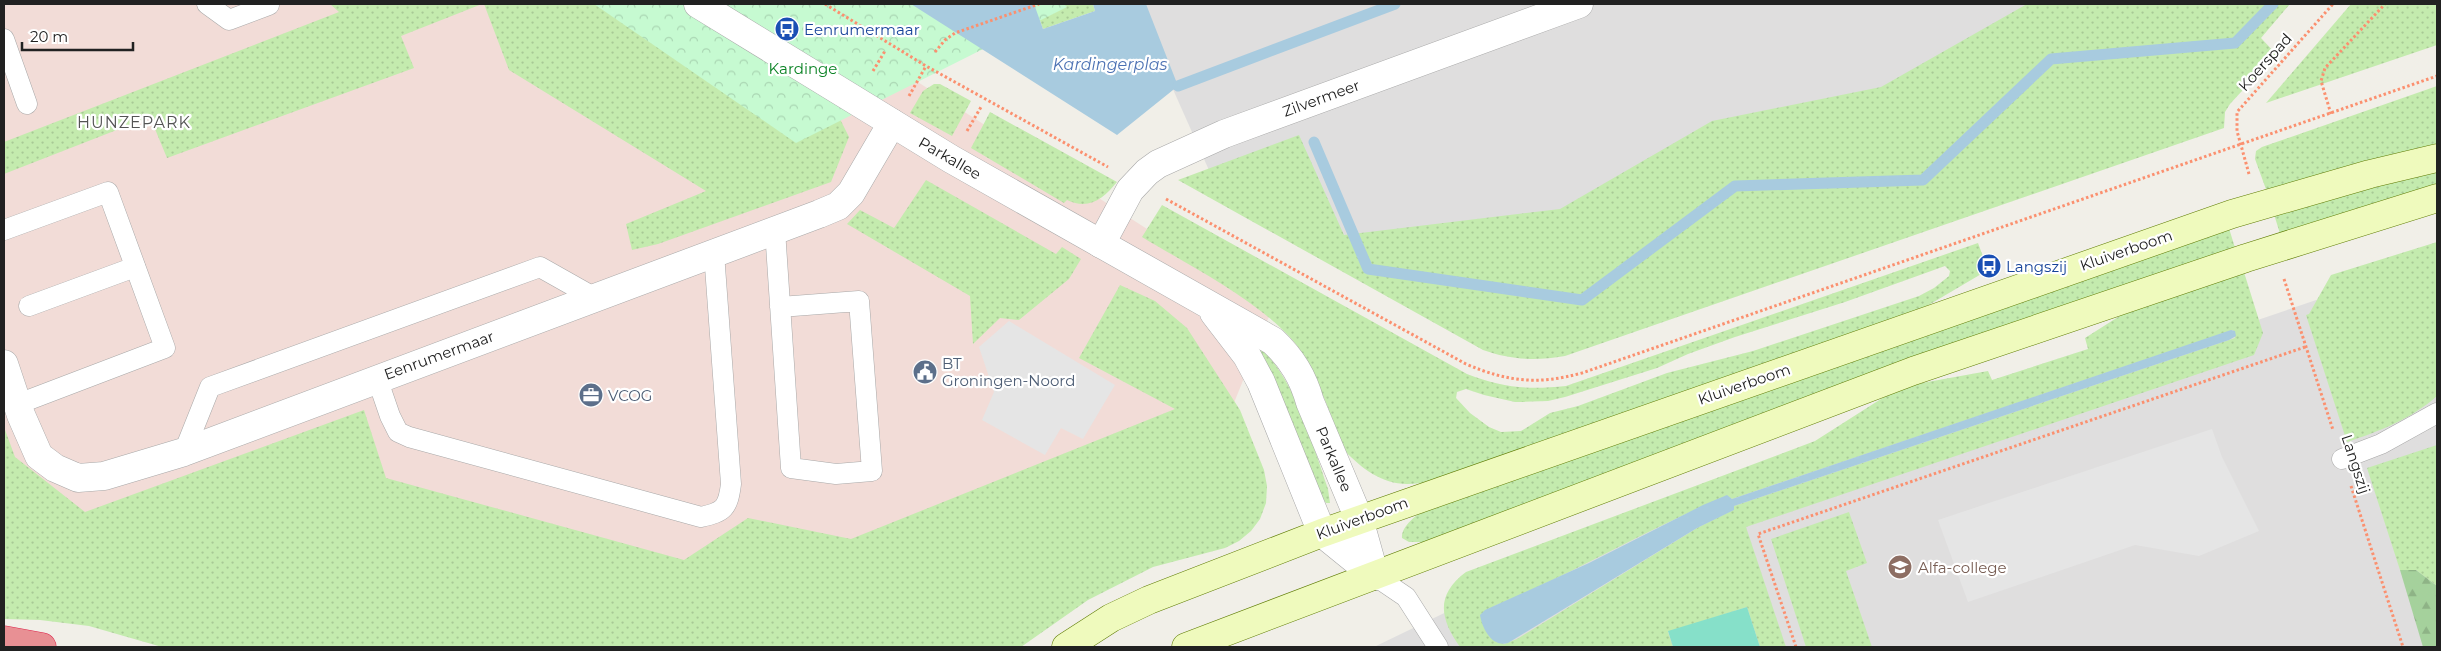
<svg xmlns="http://www.w3.org/2000/svg" width="2441" height="651" font-family="Montserrat,sans-serif">
<style>
.residential{fill:#dfdede}
.commercial{fill:#f2dcd7}
.grass{fill:url(#grass-dots);fill-rule:evenodd}
.forest{fill:url(#forest-firs)}
.park{fill:url(#park-crowns)}
.pitch{fill:#86e0c9}
.parking{fill:#e5e5e5}
.water{fill:#a8cbdf}
.lines{fill:none;stroke-linecap:round;stroke-linejoin:round}
.stream{stroke:#a8cbdf;stroke-width:11}
.lane-casing{stroke:#a8a8a8;stroke-width:21}
.street-casing{stroke:#a8a8a8;stroke-width:29}
.secondary-casing{stroke:#5f7c04;stroke-width:29}
.highway-casing{stroke:#dd274d;stroke-width:29}
.path{stroke:#fb906f;stroke-width:3;stroke-dasharray:2.5 2.5;stroke-linecap:butt}
.lane{stroke:#fff;stroke-width:20}
.street{stroke:#fff;stroke-width:28}
.secondary{stroke:#effabd;stroke-width:28}
.highway{stroke:#e89094;stroke-width:28}
.labels{text-anchor:middle;dominant-baseline:central;stroke-width:4.5;stroke-linejoin:round;paint-order:stroke}
.transit-label{font-size:15px;fill:#164399;stroke:#fff;text-anchor:start}
.street-label{font-size:15px;fill:#212121;stroke:#fff}
.park-label{font-size:15px;fill:#0b8325;stroke:#fff}
.service-label{font-size:15px;fill:#4e5e75;stroke:#fff;text-anchor:start}
.education-label{font-size:15px;fill:#785e54;stroke:#fff;text-anchor:start}
.water-label{font-size:16px;font-style:italic;fill:#4b71b3;stroke:#fff}
.neighbourhood-label{font-size:16px;letter-spacing:1px;fill:#545454;stroke:#fff}
</style>
<defs>
<pattern id="grass-dots" width="8" height="8" patternUnits="userSpaceOnUse" patternTransform="scale(1.25)"><rect width="8" height="8" fill="#c4ebae"/><path d="M2 2h.1M6 6h.1" fill="none" stroke="#a8c995" stroke-width="1.8" stroke-linecap="round"/></pattern>
<pattern id="forest-firs" width="22" height="20" patternUnits="userSpaceOnUse" patternTransform="scale(1.25)"><rect width="22" height="20" fill="#a5d19c"/><path d="M5 1l3.5 6h-7zM16 11l3.5 6h-7z" fill="#8eb386"/></pattern>
<pattern id="park-crowns" width="20" height="18" patternUnits="userSpaceOnUse" patternTransform="scale(1.25)"><rect width="20" height="18" fill="#c6fad1"/><path d="M2 6a3 3 0 1 1 6 0M12 15a3 3 0 1 1 6 0" fill="none" stroke="#aad6b3"/></pattern>
</defs>
<rect width="100%" height="100%" fill="#f1efe8"/>
<g class="residential">
<path d="M1135,4H2181L1558,252L1331,246L1212,177Z"/>
<path d="M2437,259V647H1374L1560,557Z"/>
</g>
<path class="commercial" d="M4,4H796L1272,309L1197,494L903,647L4,551Z"/>
<g class="grass">
<path d="M330,4H482L401,36L414,68L167,158L150,117L4,174V142L339,12Z"/>
<path d="M484,4H661L838,115L849,137L831,182L658,244L632,250L626,224L706,191L509,70Z"/>
<path d="M1034,4H1093L1095,11L1043,29Z"/>
<path d="M2027,4H2290L2261,38L2276,54L2230,104L2225,112L2224,128L1565,356C1536,361 1511,360 1483,350L1178,180L1299,135L1344,235L1560,209L1712,121L1881,87Z"/>
<path d="M2351,4H2437V45L2266,103Z"/>
<path d="M934,84H940L971,101L952,136L910,113L923,91Z"/>
<path d="M2437,86V148L2267,192L2255,159L2256,151L2262,147Z"/>
<path d="M990,112L1117,182C1104,198 1089,211 1067,200L1064,203L971,148Z"/>
<path d="M2437,169V188L2281,237L2273,211Z"/>
<path d="M926,180L1056,254L1062,247L1081,259L1069,279L1019,320L1000,318L973,344L970,296L847,224L860,210L894,228Z"/>
<path d="M1162,205L1467,374C1503,388 1528,390 1566,386L1978,243L1988,270L1927,306L1435,481C1426,482 1416,484 1407,484C1382,484 1361,468 1345,451C1332,420 1321,385 1304,356C1278,310 1188,265 1142,237ZM1945,266L1950,271L1949,276L1934,288L1919,296L1753,351L1667,373L1578,406L1550,413L1521,431L1501,432L1489,427L1470,413L1456,398L1457,392L1466,389L1484,395L1515,402L1548,401L1565,397L1657,368L1688,354L1735,337L1845,302Z"/>
<path d="M2228,225L2236,251L1431,542H1409L1402,538C1401,526 1417,515 1426,508Z"/>
<path d="M2437,242V396C2411,419 2380,431 2347,442L2306,315L2309,314L2331,275Z"/>
<path d="M2243,269L2263,333L2254,355L1746,527L1786,647H1760L1747,607L1668,632L1673,647H1460C1440,619 1435,595 1466,572L1815,441L1895,390L1911,385L1988,371L1992,380L2088,349L2085,338L2137,305ZM2233,330L2235,338L2229,340L1734,506L1733,510L1697,528L1517,639L1504,644L1489,636L1494,606C1574,574 1648,528 1727,496L1732,499Z"/>
<path d="M1120,285L1155,301L1187,328L1240,410L1264,470L1267,486L1266,503L1260,519L1251,531L1239,541L1225,548L1153,567L1088,600L1021,647H162L89,626L40,620L4,619V427L15,457L85,512L364,410L386,478L684,560L748,518L851,539L1175,409L1079,358Z"/>
<path d="M1260,347C1297,384 1311,440 1328,489L1330,503H1326L1317,491L1257,350Z"/>
<path d="M2437,445V586L2416,570H2400L2367,468Z"/>
<path d="M1849,512L1867,563L1846,571L1872,647H1806L1771,539Z"/>
</g>
<path class="forest" d="M2400,570H2416L2437,586V647H2423Z"/>
<path class="park" d="M594,4H1064L1067,7L796,143Z"/>
<path class="pitch" d="M1747,607L1760,647H1673L1668,631Z"/>
<g class="parking">
<path d="M1009,321L1115,385L1083,439L1061,428L1045,455L982,420L994,392L979,347Z"/>
<path d="M2212,429L2222,457L2259,531L2199,556L2135,545L1968,602L1938,520Z"/>
</g>
<g class="water">
<path d="M911,4H1034L1043,29L1095,11L1093,4H1146L1178,86L1117,135Z"/>
<path d="M2231,330L2235,331L2236,336L2229,340L1734,506V510L1697,528L1508,643C1492,648 1482,628 1480,615L1485,610L1589,563L1703,505L1727,495L1732,499Z"/>
</g>
<g class="lines">
<g class="stream">
<path d="M1178,86L1395,4"/>
<path d="M1314,142L1368,269L1582,300L1735,186L1923,180L2051,59L2235,43L2273,4"/>
</g>
<defs>
<g id="lane">
<path d="M207,4L229,20L269,5"/>
<path d="M4,39L27,104"/>
<path d="M4,230L108,192L165,348L18,404"/>
<path d="M775,230L791,468L836,474L872,471L859,301L780,307"/>
<path d="M29,306L135,267"/>
<path d="M377,378L390,416L398,432L409,437L701,517C724,512 728,508 731,484L714,253"/>
<path d="M184,452L210,387L540,267L595,298"/>
<path d="M2342,459L2381,444L2437,413"/>
<path d="M1375,576L1406,597L1438,647"/>
</g>
<g id="street">
<path d="M698,4L951,159L1273,341C1292,359 1303,377 1310,402L1359,519L1375,576"/>
<path d="M1101,244L1130,190L1147,172L1158,164L1224,134L1579,4"/>
<path d="M1214,313L1247,356L1261,382L1322,533L1375,576"/>
<path d="M4,364L21,415L39,456L55,468L78,478L104,476L184,452L819,214L838,206L851,193L892,123"/>
</g>
<g id="secondary">
<path d="M1066,647L1111,618L1149,600L1322,533L2232,214L2370,174L2437,158"/>
<path d="M1186,647L1913,371L2246,258L2437,198"/>
</g>
<path id="highway" d="M4,640L42,647"/>
</defs>
<use href="#lane" class="lane-casing"/>
<use href="#street" class="street-casing"/>
<use href="#secondary" class="secondary-casing"/>
<use href="#highway" class="highway-casing"/>
<g class="path">
<path d="M825,4L926,66L1108,167"/>
<path d="M935,52L945,40L955,33L1039,4"/>
<path d="M873,71L885,51"/>
<path d="M909,96L926,66"/>
<path d="M2331,114L2321,81L2325,68L2385,4"/>
<path d="M967,131L981,107"/>
<path d="M2249,174L2237,131V112L2333,4"/>
<path d="M1166,199L1466,364C1508,382 1538,385 1582,373L2437,76"/>
<path d="M2284,279L2333,430"/>
<path d="M2351,486L2403,647"/>
<path d="M1796,647L1758,534L2305,347"/>
</g>
<use href="#lane" class="lane"/>
<use href="#street" class="street"/>
<use href="#secondary" class="secondary"/>
<use href="#highway" class="highway"/>
</g>
<defs>
<symbol id="bus-disc" viewBox="-11 -11 22 22"><circle r="9.5" fill="#1a4fb4" stroke="#fff"/><path d="M-5-6H5V4H4V6H2V4H-2V6H-4V4H-5ZM-3.5-4V0h7V-4ZM-3.5 1.2v1.5H-2V1.2ZM2 1.2v1.5H3.5V1.2Z" fill="#fff"/></symbol>
<symbol id="civic-disc" viewBox="-11 -11 22 22"><circle r="9.5" fill="#5c6f8a" stroke="#fff"/><path d="M-.6-6.5H3V-4.5H.6V-3L4-1V1h2V6H-6V1h2V-1L-.6-3ZM-1.2 2.5V6h2.4V2.5Z" fill="#fff"/></symbol>
<symbol id="office-disc" viewBox="-11 -11 22 22"><circle r="9.5" fill="#5c6f8a" stroke="#fff"/><path d="M-6-3h4V-5.5h4V-3h4V5H-6ZM-1-4.5V-3h2v-1.5ZM-6 0V1H6V0Z" fill="#fff"/></symbol>
<symbol id="university-disc" viewBox="-11 -11 22 22"><circle r="9.5" fill="#8d6e63" stroke="#fff"/><path d="M0-5L7-2L0 1L-7-2ZM-4 1L0 2.5L4 1V4Q0 6-4 4Z" fill="#fff"/></symbol>
</defs>
<g fill-rule="evenodd">
<use href="#bus-disc" x="773" y="15" width="28" height="28"/>
<use href="#bus-disc" x="1975" y="252" width="28" height="28"/>
<use href="#civic-disc" x="911" y="358" width="28" height="28"/>
<use href="#office-disc" x="577" y="381" width="28" height="28"/>
<use href="#university-disc" x="1886" y="553" width="28" height="28"/>
</g>
<g class="labels">
<g class="transit-label">
<text x="804" y="29">Eenrumermaar</text>
<text x="2006" y="266">Langszij</text>
</g>
<g class="street-label">
<text transform="translate(2265 62) rotate(-48)">Koerspad</text>
<text transform="translate(1321 98) rotate(-20)">Zilvermeer</text>
<text transform="translate(950 158) rotate(30)">Parkallee</text>
<text transform="translate(2126 250) rotate(-19)">Kluiverboom</text>
<text transform="translate(439 355) rotate(-20)">Eenrumermaar</text>
<text transform="translate(1744 384) rotate(-19)">Kluiverboom</text>
<text transform="translate(1334 459) rotate(67)">Parkallee</text>
<text transform="translate(2356 464) rotate(72)">Langszij</text>
<text transform="translate(1362 518) rotate(-20)">Kluiverboom</text>
</g>
<g class="park-label">
<text x="803" y="68">Kardinge</text>
</g>
<g class="service-label">
<text x="942" y="363">BT<tspan x="942" dy="17">Groningen-Noord</tspan></text>
<text x="608" y="395">VCOG</text>
</g>
<g class="education-label">
<text x="1918" y="567">Alfa-college</text>
</g>
<g class="water-label">
<text x="1110" y="64">Kardingerplas</text>
</g>
<g class="neighbourhood-label">
<text x="134" y="122">HUNZEPARK</text>
</g>
</g>
<rect width="2441" height="651" fill="none" stroke="#212121" stroke-width="10"/>
<path d="M22 42v8h111v-8" fill="none" stroke="#212121" stroke-width="2.5"/>
<text x="30" y="42" font-size="15" fill="#212121" stroke="#ffffff" stroke-width="4" paint-order="stroke">20 m</text>
</svg>
